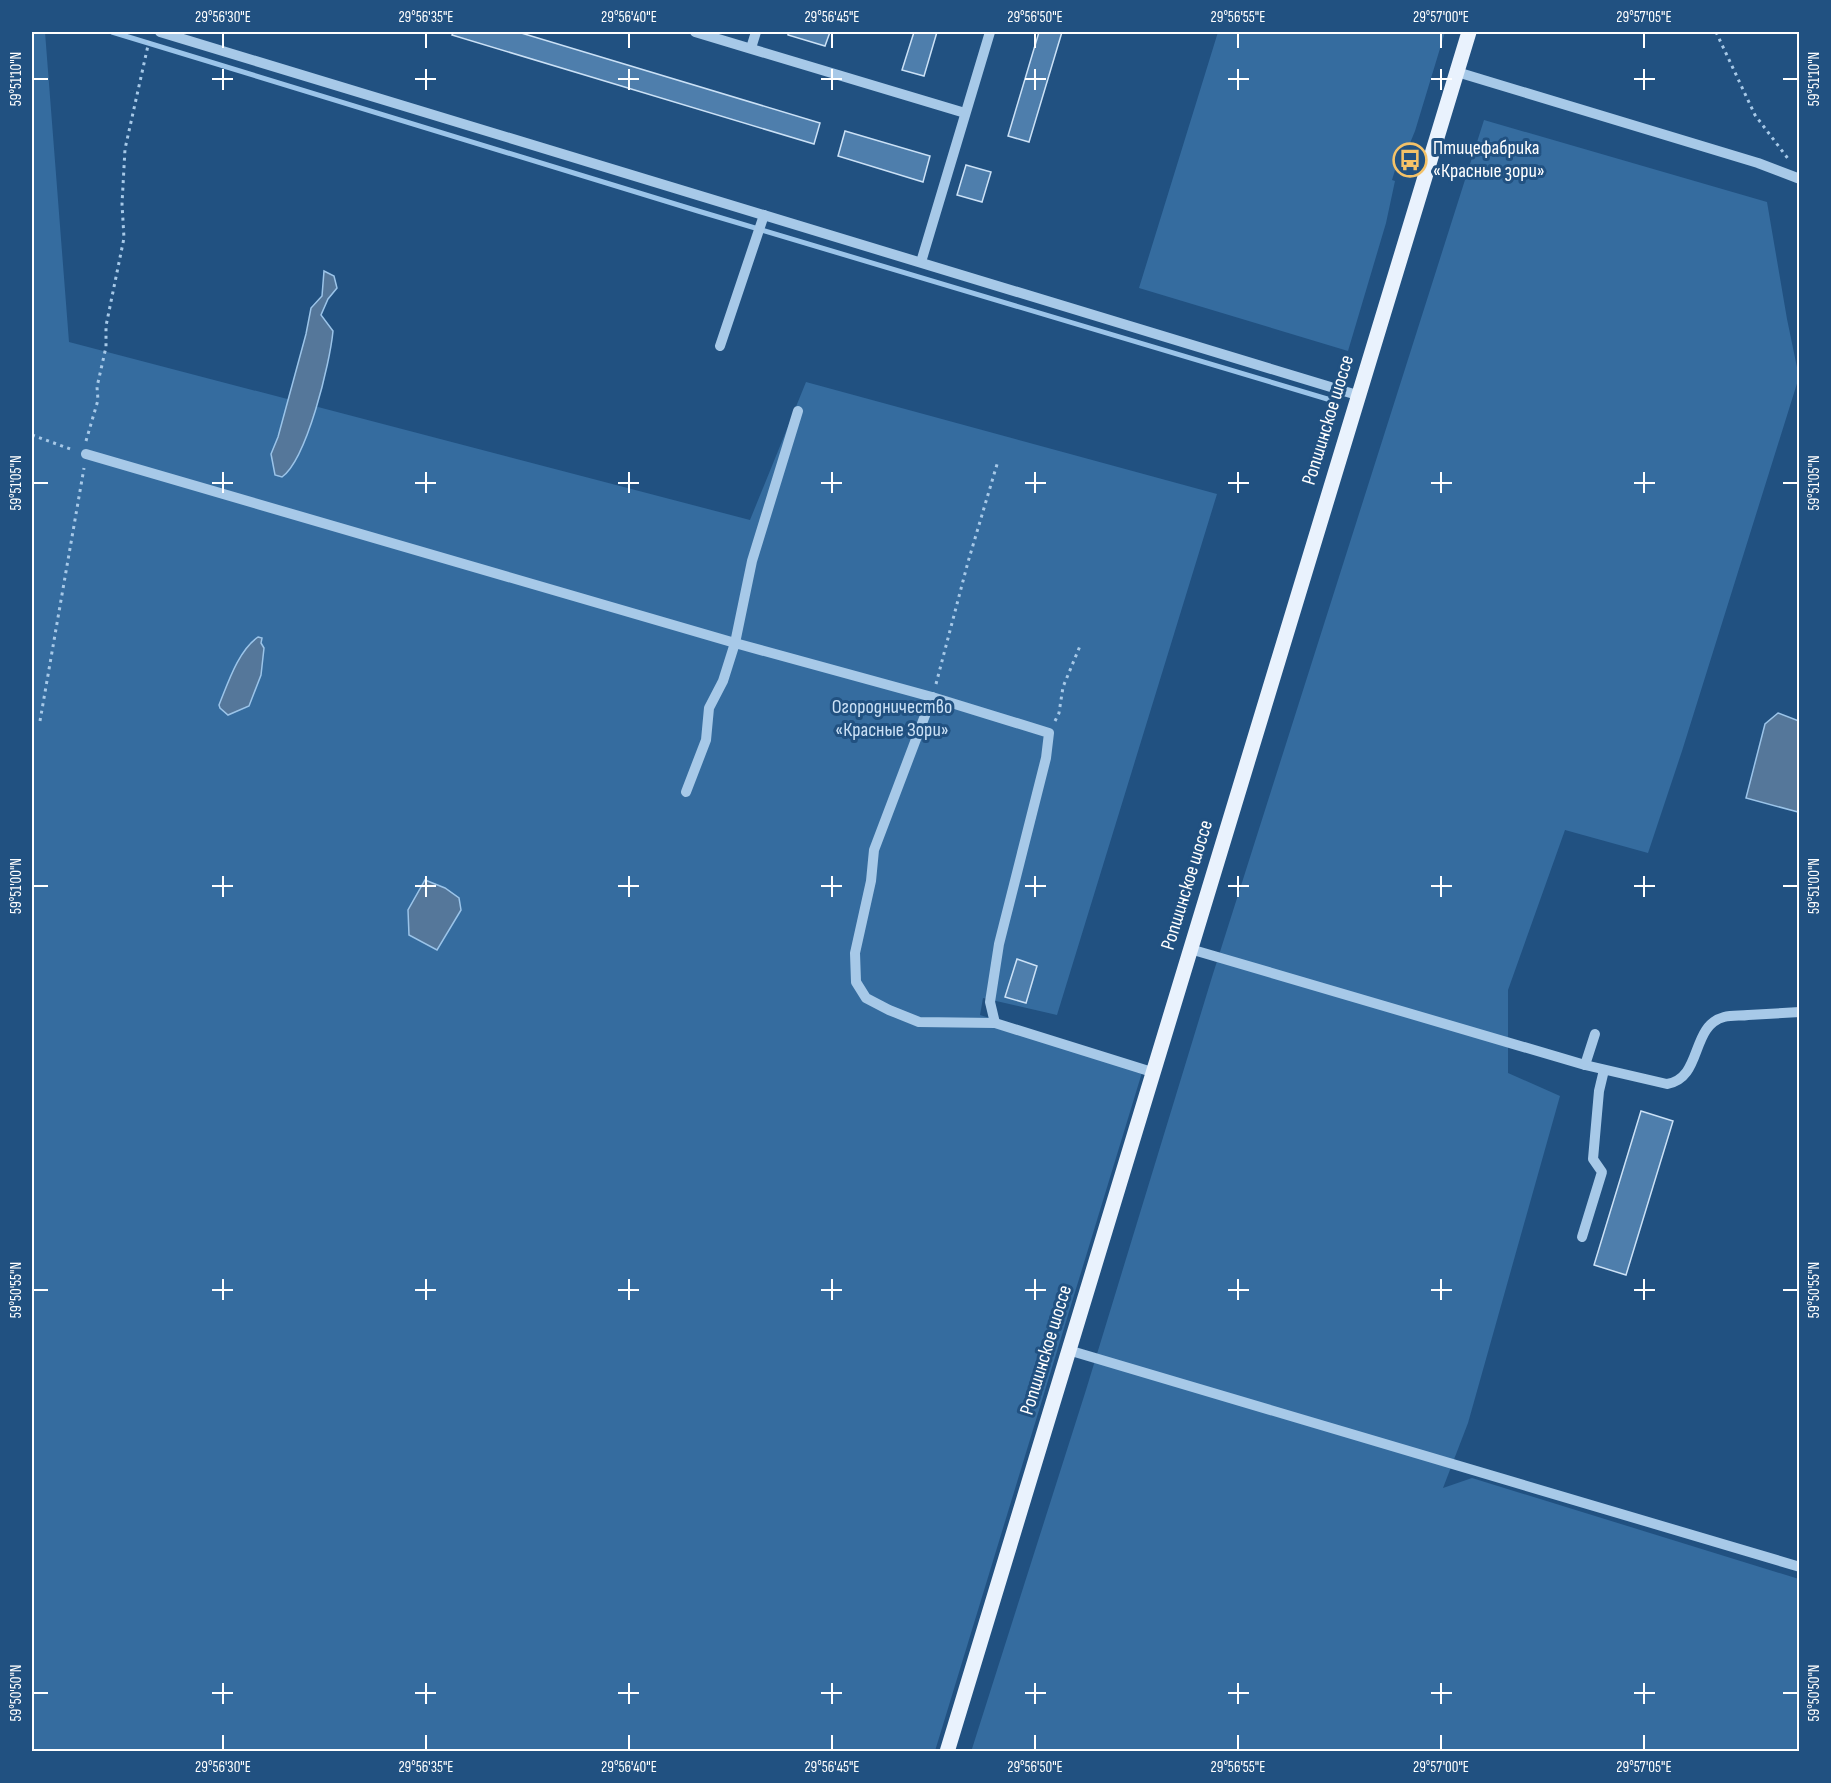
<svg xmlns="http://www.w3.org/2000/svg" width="1831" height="1783" font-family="'Sofia Sans Condensed',sans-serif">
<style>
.green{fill:#356c9f}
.water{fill:#55779a;stroke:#9bc4e9;stroke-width:1.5}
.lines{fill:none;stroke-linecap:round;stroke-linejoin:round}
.stream{stroke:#9bc4e9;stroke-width:5}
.building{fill:#4e7eac;stroke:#cbe1f6;stroke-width:1.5}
.path{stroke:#a7c9e8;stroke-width:3;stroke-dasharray:3 4.5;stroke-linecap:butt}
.minor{stroke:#a7c9e8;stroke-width:10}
.major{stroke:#e9f2fd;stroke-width:15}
.ticks{fill:none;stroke:#fff;stroke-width:2}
.labels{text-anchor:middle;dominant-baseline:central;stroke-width:6;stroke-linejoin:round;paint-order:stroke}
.poi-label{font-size:20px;fill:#fff;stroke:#215181;text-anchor:start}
.street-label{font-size:20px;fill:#fff;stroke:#215181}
.park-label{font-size:20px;fill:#cbe1f6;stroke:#215181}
.neatline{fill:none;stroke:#fff;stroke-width:2}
.ticks-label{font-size:15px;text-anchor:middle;fill:#fff}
</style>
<rect width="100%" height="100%" fill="#215181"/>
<g class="green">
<path d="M32,32H45L69,342L750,520L806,382L1217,494L1057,1015L983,998L980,1015L1144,1066L935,1751L32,1752Z"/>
<path d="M1218,32H1445L1415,131L1408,148L1402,147L1392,180L1395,181L1386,223L1348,351L1139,288Z"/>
<path d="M1484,120L1767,202L1787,319L1799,377L1682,751L1648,853L1565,830L1508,990V1073L1560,1096L1468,1423L1443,1488L1472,1478L1799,1579V1751L971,1752L1086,1390L1212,977Z"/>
</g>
<g class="water">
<path d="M324,271L334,276L337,288L328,299L321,315L333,331C330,363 307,459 282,477L275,475L271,454L278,437L306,334L311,308L322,296Z"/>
<path d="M258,637L262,638L261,643L264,648L261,675L249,706L228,715L220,708L219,705C228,683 238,651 258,637Z"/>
<path d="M1778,713L1799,721L1798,812L1746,798L1765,724Z"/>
<path d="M425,880L445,888L459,898L461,910L437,950L409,935L408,910Z"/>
</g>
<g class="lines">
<path class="stream" d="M112,32L698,211L1334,401"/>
</g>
<g class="building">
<path d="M453,32H518L820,123L814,144L452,35Z"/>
<path d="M788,32H830L825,46L788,35Z"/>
<path d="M914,32H937L924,76L902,70Z"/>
<path d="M1039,32H1062L1029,142L1008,136Z"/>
<path d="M845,131L930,156L923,182L838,156Z"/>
<path d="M966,165L991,172L982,202L957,195Z"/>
<path d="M1017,959L1037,966L1026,1003L1005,997Z"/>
<path d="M1641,1111L1673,1121L1626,1275L1594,1265Z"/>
</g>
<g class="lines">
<g class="path">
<path d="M1716,32L1755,115L1789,160"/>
<path d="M32,435L73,450"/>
<path d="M86,441L98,400L97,387L106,347V326L124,238L122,204L125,149L149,41"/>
<path d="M936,684L968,562L998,461"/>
<path d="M40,721L84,468"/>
<path d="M1055,721L1059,713L1063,687L1080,646"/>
</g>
<g class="minor">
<path d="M160,32L1357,395"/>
<path d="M695,32L965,113"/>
<path d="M751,48L756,32"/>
<path d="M1457,72L1758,163L1800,179"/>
<path d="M921,262L990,32"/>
<path d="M720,346L764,215"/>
<path d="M86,454L735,643L932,697L1049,733L1046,758L999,944L990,1002L995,1023"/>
<path d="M932,697L874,850L871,881L855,953L856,982L866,998L889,1010L919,1022L995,1023L1152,1072"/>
<path d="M686,792L706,740L709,708L723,681L735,643L752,561L798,411"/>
<path d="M1190,949L1585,1065L1667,1084C1703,1078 1690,1026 1724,1017C1732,1015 1741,1016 1748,1015C1765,1014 1782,1013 1800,1012"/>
<path d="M1585,1065L1595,1034"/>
<path d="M1582,1237L1602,1172L1593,1159L1599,1091L1604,1070"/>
<path d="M1068,1350L1800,1567"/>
</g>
<path class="major" d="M947,1752L1469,32"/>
</g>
<path class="ticks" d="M223,33V48M426,33V48M629,33V48M832,33V48M1035,33V48M1238,33V48M1441,33V48M1644,33V48M223,69V90M426,69V90M629,69V90M832,69V90M1035,69V90M1238,69V90M1441,69V90M1644,69V90M33,79H48M212,79H233M415,79H436M618,79H639M821,79H842M1025,79H1046M1228,79H1249M1431,79H1452M1634,79H1655M1783,79H1798M223,472V493M426,472V493M629,472V493M832,472V493M1035,472V493M1238,472V493M1441,472V493M1644,472V493M33,483H48M212,483H233M415,483H436M618,483H639M821,483H842M1025,483H1046M1228,483H1249M1431,483H1452M1634,483H1655M1783,483H1798M223,876V897M426,876V897M629,876V897M832,876V897M1035,876V897M1238,876V897M1441,876V897M1644,876V897M33,886H48M212,886H233M415,886H436M618,886H639M821,886H842M1025,886H1046M1228,886H1249M1431,886H1452M1634,886H1655M1783,886H1798M223,1279V1300M426,1279V1300M629,1279V1300M832,1279V1300M1035,1279V1300M1238,1279V1300M1441,1279V1300M1644,1279V1300M33,1290H48M212,1290H233M415,1290H436M618,1290H639M821,1290H842M1025,1290H1046M1228,1290H1249M1431,1290H1452M1634,1290H1655M1783,1290H1798M223,1683V1704M426,1683V1704M629,1683V1704M832,1683V1704M1035,1683V1704M1238,1683V1704M1441,1683V1704M1644,1683V1704M33,1693H48M212,1693H233M415,1693H436M618,1693H639M821,1693H842M1025,1693H1046M1228,1693H1249M1431,1693H1452M1634,1693H1655M1783,1693H1798M223,1735V1750M426,1735V1750M629,1735V1750M832,1735V1750M1035,1735V1750M1238,1735V1750M1441,1735V1750M1644,1735V1750"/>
<defs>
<symbol id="bus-ring" viewBox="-11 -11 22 22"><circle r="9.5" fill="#215181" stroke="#f4c268" stroke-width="1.5"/><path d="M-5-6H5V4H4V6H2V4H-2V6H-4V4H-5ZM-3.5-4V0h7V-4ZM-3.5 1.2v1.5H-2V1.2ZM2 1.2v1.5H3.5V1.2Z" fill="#f4c268"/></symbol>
</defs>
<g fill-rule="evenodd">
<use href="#bus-ring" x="1391" y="141" width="38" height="38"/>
</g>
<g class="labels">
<g class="poi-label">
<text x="1433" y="148">Птицефабрика<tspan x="1433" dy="23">«Красные зори»</tspan></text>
</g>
<g class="street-label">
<text transform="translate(1328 420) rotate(-73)">Ропшинское шоссе</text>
<text transform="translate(1187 885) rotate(-73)">Ропшинское шоссе</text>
<text transform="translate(1046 1350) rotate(-73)">Ропшинское шоссе</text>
</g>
<g class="park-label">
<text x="892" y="707">Огородничество<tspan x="892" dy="23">«Красные Зори»</tspan></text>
</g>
</g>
<rect width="1831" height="1783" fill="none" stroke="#215181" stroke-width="66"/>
<rect x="33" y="33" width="1765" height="1717" class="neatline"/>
<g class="ticks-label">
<text x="223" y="22">29°56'30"E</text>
<text x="426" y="22">29°56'35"E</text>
<text x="629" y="22">29°56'40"E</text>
<text x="832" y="22">29°56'45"E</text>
<text x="1035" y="22">29°56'50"E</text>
<text x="1238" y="22">29°56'55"E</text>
<text x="1441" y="22">29°57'00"E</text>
<text x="1644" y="22">29°57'05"E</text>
<text transform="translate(16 79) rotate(-90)" y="5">59°51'10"N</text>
<text transform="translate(1814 79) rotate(-90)" y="5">59°51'10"N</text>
<text transform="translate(16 483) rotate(-90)" y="5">59°51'05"N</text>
<text transform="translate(1814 483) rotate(-90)" y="5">59°51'05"N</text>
<text transform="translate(16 886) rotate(-90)" y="5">59°51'00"N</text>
<text transform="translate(1814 886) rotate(-90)" y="5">59°51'00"N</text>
<text transform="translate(16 1290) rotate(-90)" y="5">59°50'55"N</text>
<text transform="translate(1814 1290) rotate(-90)" y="5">59°50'55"N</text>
<text transform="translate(16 1693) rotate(-90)" y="5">59°50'50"N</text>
<text transform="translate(1814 1693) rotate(-90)" y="5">59°50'50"N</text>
<text x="223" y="1772">29°56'30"E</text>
<text x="426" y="1772">29°56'35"E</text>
<text x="629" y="1772">29°56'40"E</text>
<text x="832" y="1772">29°56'45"E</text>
<text x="1035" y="1772">29°56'50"E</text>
<text x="1238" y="1772">29°56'55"E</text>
<text x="1441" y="1772">29°57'00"E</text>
<text x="1644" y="1772">29°57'05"E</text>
</g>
</svg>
